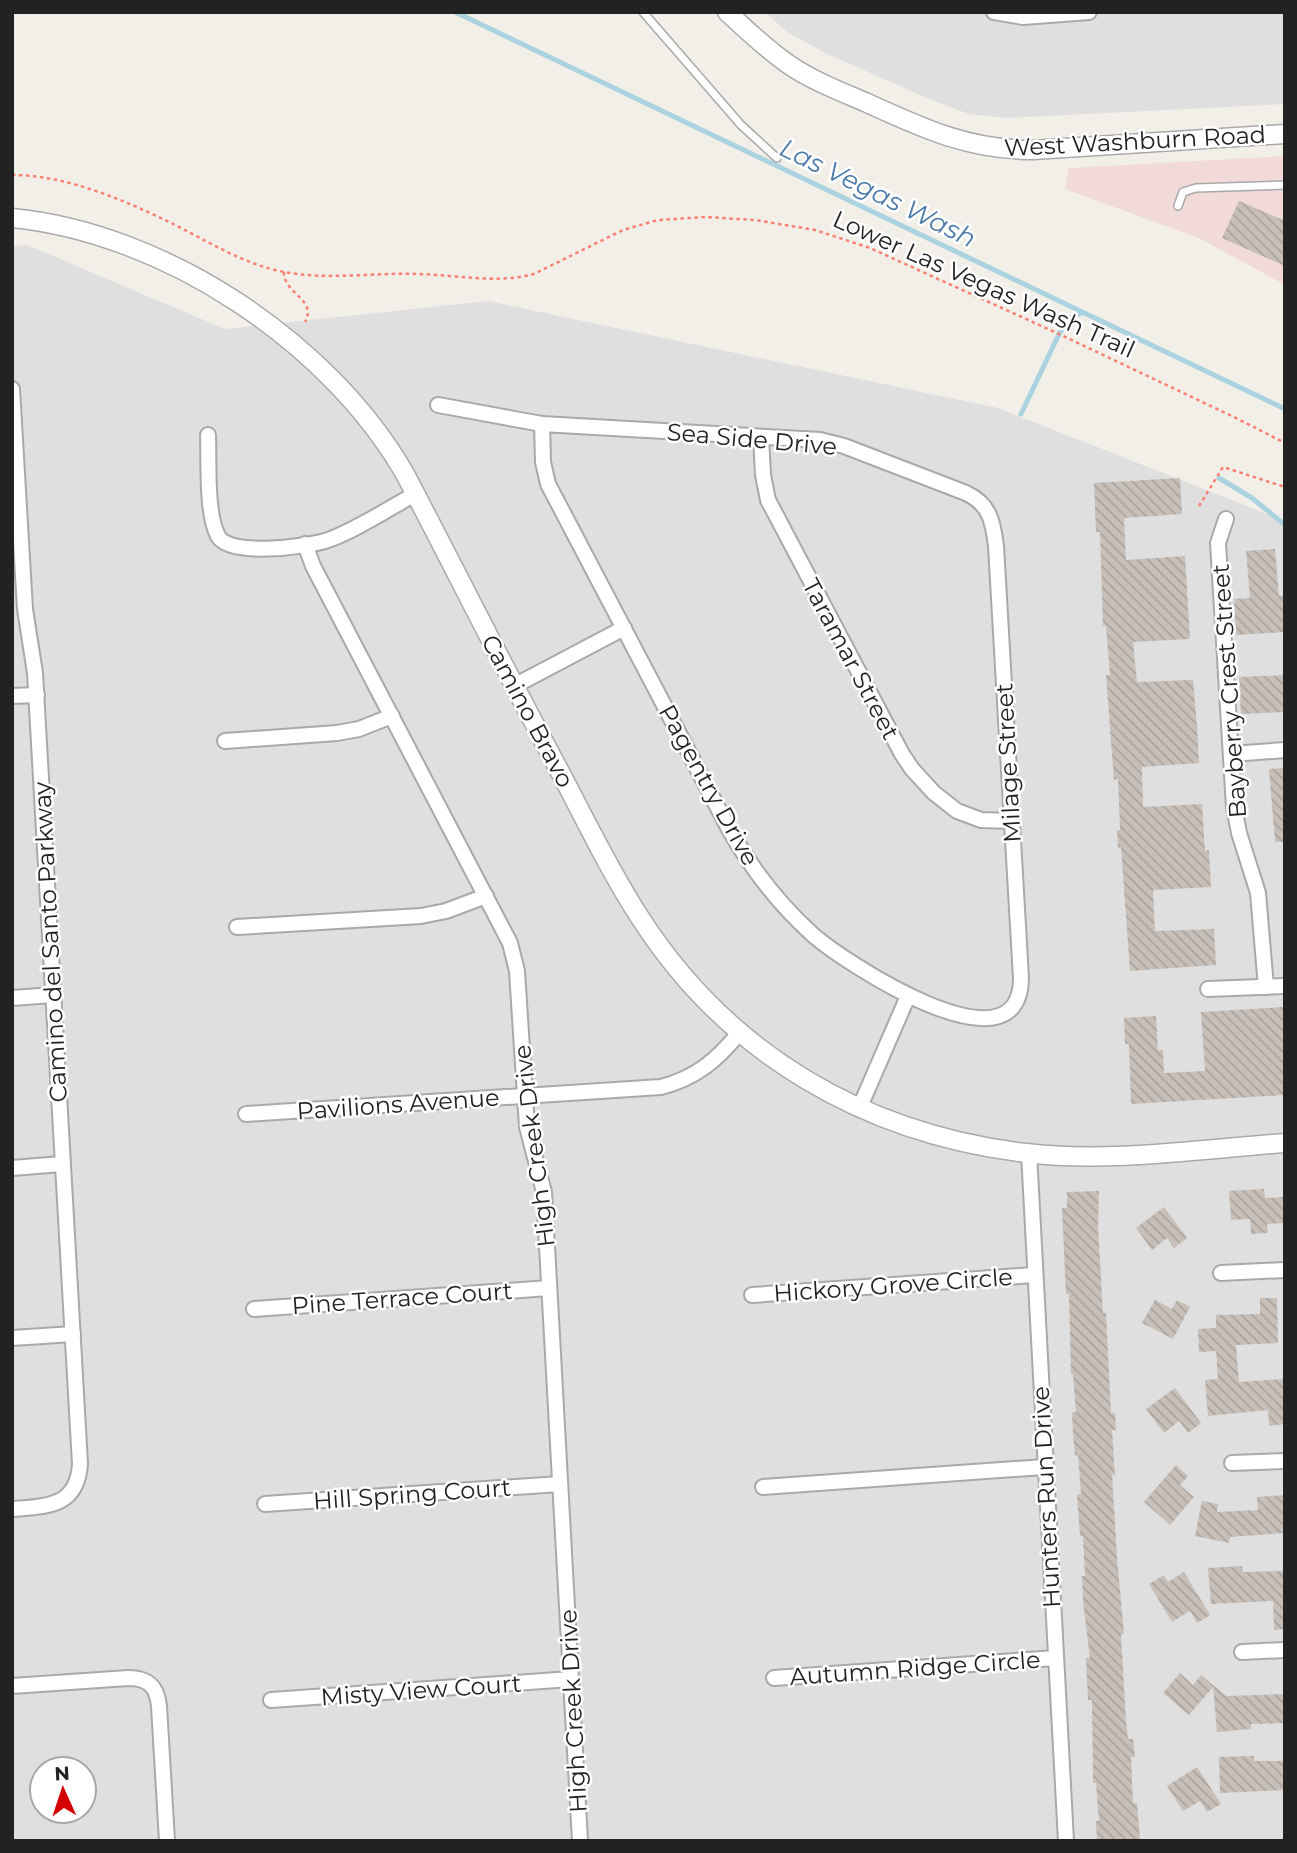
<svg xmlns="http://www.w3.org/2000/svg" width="1297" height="1853" font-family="Montserrat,sans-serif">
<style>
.residential{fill:#e0dfdf;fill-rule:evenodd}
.commercial{fill:#f2dad9}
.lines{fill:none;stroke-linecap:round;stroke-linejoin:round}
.stream{stroke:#aad3df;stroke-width:5}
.building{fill:url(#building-back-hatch)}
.service-casing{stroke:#a9a9a9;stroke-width:10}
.minor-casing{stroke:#a9a9a9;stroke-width:18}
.tertiary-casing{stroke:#a9a9a9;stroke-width:21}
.path{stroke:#fa8072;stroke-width:2.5;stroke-dasharray:3.5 3.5;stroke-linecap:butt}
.service{stroke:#fff;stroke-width:7}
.minor{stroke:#fff;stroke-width:14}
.tertiary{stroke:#fff;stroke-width:18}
.labels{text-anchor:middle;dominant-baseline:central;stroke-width:5;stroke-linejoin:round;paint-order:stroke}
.street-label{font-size:24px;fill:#222;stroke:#fff}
.water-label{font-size:26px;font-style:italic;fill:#4a7aab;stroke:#fff}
</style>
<defs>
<pattern id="building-back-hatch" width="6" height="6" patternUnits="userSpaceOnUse" patternTransform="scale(1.75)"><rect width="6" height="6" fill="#c7bfb8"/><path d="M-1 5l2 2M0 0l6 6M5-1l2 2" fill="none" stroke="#aba49e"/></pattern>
</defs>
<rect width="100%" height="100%" fill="#f2efe9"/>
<g class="residential">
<path d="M765,12H1285V104L1006,118L969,114L932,100L827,54L787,32Z"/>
<path d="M27,245L225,329L488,301L998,408L1285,521V1841H12V246ZM42,1769H84V1811H42Z"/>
</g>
<path class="commercial" d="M1285,156V285L1201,239L1065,189L1069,168Z"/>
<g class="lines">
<g class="stream">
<path d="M455,12L1285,409"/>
<path d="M1021,414L1059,334L1071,317L1082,313"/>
<path d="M1219,478L1252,498L1285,525"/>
</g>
</g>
<g class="building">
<path d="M1239,201L1285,221V266L1222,238Z"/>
<path d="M1180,478L1182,514L1124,518L1126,560L1185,556L1190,639L1133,642L1137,682L1193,680L1197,726L1199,763L1142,767L1143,807L1202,804L1205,851L1209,850L1211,887L1153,890L1155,931L1214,929L1216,965L1130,971L1121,847L1118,848L1117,830H1120L1118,779L1114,780L1106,675H1110L1106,626H1103L1100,532H1096L1094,483Z"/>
<path d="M1275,549L1279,596L1285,595V632L1236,635L1234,599L1250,598L1246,551Z"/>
<path d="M1285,675V712L1241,714L1239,677Z"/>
<path d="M1285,768V842H1275L1269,769Z"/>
<path d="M1283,1007L1285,1095L1131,1104L1129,1044H1125L1124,1018L1156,1016L1158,1050H1163L1164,1073L1205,1071L1201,1012Z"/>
<path d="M1264,1189L1265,1198L1285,1197V1223L1267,1224L1268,1233L1251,1234L1250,1219L1231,1220L1229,1191Z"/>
<path d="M1099,1191L1098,1227L1103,1313H1106L1111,1413H1115L1116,1430H1112L1115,1477L1112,1474L1117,1558L1124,1634L1121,1635L1126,1721L1128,1739H1133L1135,1757H1131L1133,1803H1137L1140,1839L1114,1841H1097L1096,1821H1099L1096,1783H1093L1092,1700H1088L1086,1658H1090L1083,1601L1082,1576H1085L1083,1536H1080L1077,1495L1081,1494L1078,1455L1075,1456L1073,1433L1072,1412H1076L1073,1374H1071L1069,1294H1066L1062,1208H1067V1192Z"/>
<path d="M1164,1207L1187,1238L1174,1248L1167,1238L1152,1250L1136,1228Z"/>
<path d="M1260,1298H1277L1278,1343L1236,1345L1239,1382L1283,1379L1285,1424L1269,1426L1268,1410L1208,1416L1205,1380L1218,1379L1216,1351L1199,1352L1198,1329L1216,1328V1315L1260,1314Z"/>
<path d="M1155,1300L1172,1309L1177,1300L1190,1307L1173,1339L1142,1323Z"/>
<path d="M1175,1388L1201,1423L1188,1433L1179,1421L1164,1433L1146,1409Z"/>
<path d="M1176,1465L1188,1476L1180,1485L1194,1497L1170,1525L1144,1502Z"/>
<path d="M1285,1495V1533L1230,1537L1229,1543L1195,1536L1202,1501L1218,1504L1217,1512L1258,1510L1257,1497Z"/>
<path d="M1242,1566L1243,1572L1285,1571V1629L1274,1630L1273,1601L1211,1604L1208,1568Z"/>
<path d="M1184,1572L1210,1615L1197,1623L1190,1611L1172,1622L1149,1584L1164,1575L1168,1582Z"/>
<path d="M1180,1673L1193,1685L1201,1675L1226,1696L1285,1694V1723L1251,1724V1729L1217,1732L1213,1687L1189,1715L1163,1693Z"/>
<path d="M1254,1756V1761H1285V1790L1220,1793L1219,1757Z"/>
<path d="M1197,1767L1221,1804L1207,1812L1200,1801L1183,1811L1167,1786Z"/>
</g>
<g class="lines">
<defs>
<g id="service">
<path d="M643,12L741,125L777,158"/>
<path d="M1178,206L1183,192L1196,188L1285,185"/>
</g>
<g id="minor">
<path d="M994,12L1023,17L1089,12"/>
<path d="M12,389L25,609L35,673L80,1464C77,1507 48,1506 12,1509"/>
<path d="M438,405L542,424L820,440L844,446L966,493C990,504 993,522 996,546L1021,978C1021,1079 842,961 812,934C779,904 751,868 729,829L548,484L543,462L542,424"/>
<path d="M208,435C209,461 206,514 218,536C229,557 304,547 325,541C351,533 390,508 415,494"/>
<path d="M761,437L763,475L768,500L902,754L912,769L934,793L957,811L981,820L1011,821"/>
<path d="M1226,519L1218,543L1234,807L1239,833L1258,893L1266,987"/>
<path d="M305,544L313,566L510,943L517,971L527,1127L544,1192L580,1841"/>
<path d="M514,686L624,628"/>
<path d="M12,696L37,695"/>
<path d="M225,741L337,733L359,729L392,716"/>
<path d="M1231,754L1285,750"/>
<path d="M237,927L421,916L446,911L486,896"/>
<path d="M1208,989L1285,986"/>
<path d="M12,998L53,995"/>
<path d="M859,1109L908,996"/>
<path d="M246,1114L661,1087C696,1078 717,1060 739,1033"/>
<path d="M1029,1153L1066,1841"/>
<path d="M12,1168L62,1164"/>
<path d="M1221,1273L1285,1270"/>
<path d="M752,1295L1034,1275"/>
<path d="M254,1309L549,1288"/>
<path d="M12,1338L73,1334"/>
<path d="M1232,1463L1285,1461"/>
<path d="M763,1487L1044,1467"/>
<path d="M265,1504L560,1484"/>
<path d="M1242,1652L1285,1650"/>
<path d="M774,1678L1056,1658"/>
<path d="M12,1686L128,1678C148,1678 157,1686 159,1706L167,1841"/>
<path d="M271,1700L571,1679"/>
</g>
<g id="tertiary">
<path d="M727,12C747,30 766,49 788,64C811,80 839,91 865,102C922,128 968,150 1033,150L1285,134"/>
<path d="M12,218C165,233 329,342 405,474C457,573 506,672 559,770C585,819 609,870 639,916C727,1054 865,1134 1026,1153C1107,1163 1203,1149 1285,1143"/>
</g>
</defs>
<use href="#service" class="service-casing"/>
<use href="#minor" class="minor-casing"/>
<use href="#tertiary" class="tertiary-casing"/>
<g class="path">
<path d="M12,175C65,175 122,199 169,222C196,235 222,251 250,262C308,285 358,272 418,274C457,275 496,284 534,274L623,230L658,220L705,217L755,220L815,230L870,248L1059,334L1238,419L1285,443"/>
<path d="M284,272C283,293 318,300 305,322"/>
<path d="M1199,506L1223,467L1285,487"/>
</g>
<use href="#service" class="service"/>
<use href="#minor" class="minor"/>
<use href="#tertiary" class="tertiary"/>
</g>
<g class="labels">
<g class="street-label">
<text transform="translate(1135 141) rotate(-3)">West Washburn Road</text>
<text transform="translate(984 284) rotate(24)">Lower Las Vegas Wash Trail</text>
<text transform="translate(752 439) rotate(5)">Sea Side Drive</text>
<text transform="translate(851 659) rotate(62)">Taramar Street</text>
<text transform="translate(1229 691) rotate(-94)">Bayberry Crest Street</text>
<text transform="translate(528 711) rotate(62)">Camino Bravo</text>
<text transform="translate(1008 763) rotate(-93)">Milage Street</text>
<text transform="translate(709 785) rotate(61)">Pagentry Drive</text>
<text transform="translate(50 942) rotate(-93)">Camino del Santo Parkway</text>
<text transform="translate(398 1104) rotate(-4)">Pavilions Avenue</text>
<text transform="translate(534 1146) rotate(-97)">High Creek Drive</text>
<text transform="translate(893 1285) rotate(-4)">Hickory Grove Circle</text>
<text transform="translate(402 1298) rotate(-4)">Pine Terrace Court</text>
<text transform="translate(412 1494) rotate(-4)">Hill Spring Court</text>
<text transform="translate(1046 1497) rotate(-93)">Hunters Run Drive</text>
<text transform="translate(915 1668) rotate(-4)">Autumn Ridge Circle</text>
<text transform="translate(421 1690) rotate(-4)">Misty View Court</text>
<text transform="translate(573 1711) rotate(-93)">High Creek Drive</text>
</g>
<g class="water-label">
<text transform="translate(878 193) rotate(26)">Las Vegas Wash</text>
</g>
</g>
<rect width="1297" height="1853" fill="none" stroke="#222222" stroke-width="28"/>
<g transform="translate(63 1790) rotate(357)"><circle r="33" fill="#ffffff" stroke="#a7a7a7" stroke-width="2"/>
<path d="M0-5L12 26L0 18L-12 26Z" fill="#d40000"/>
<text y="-10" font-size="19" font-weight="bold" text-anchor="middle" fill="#222222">N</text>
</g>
</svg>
